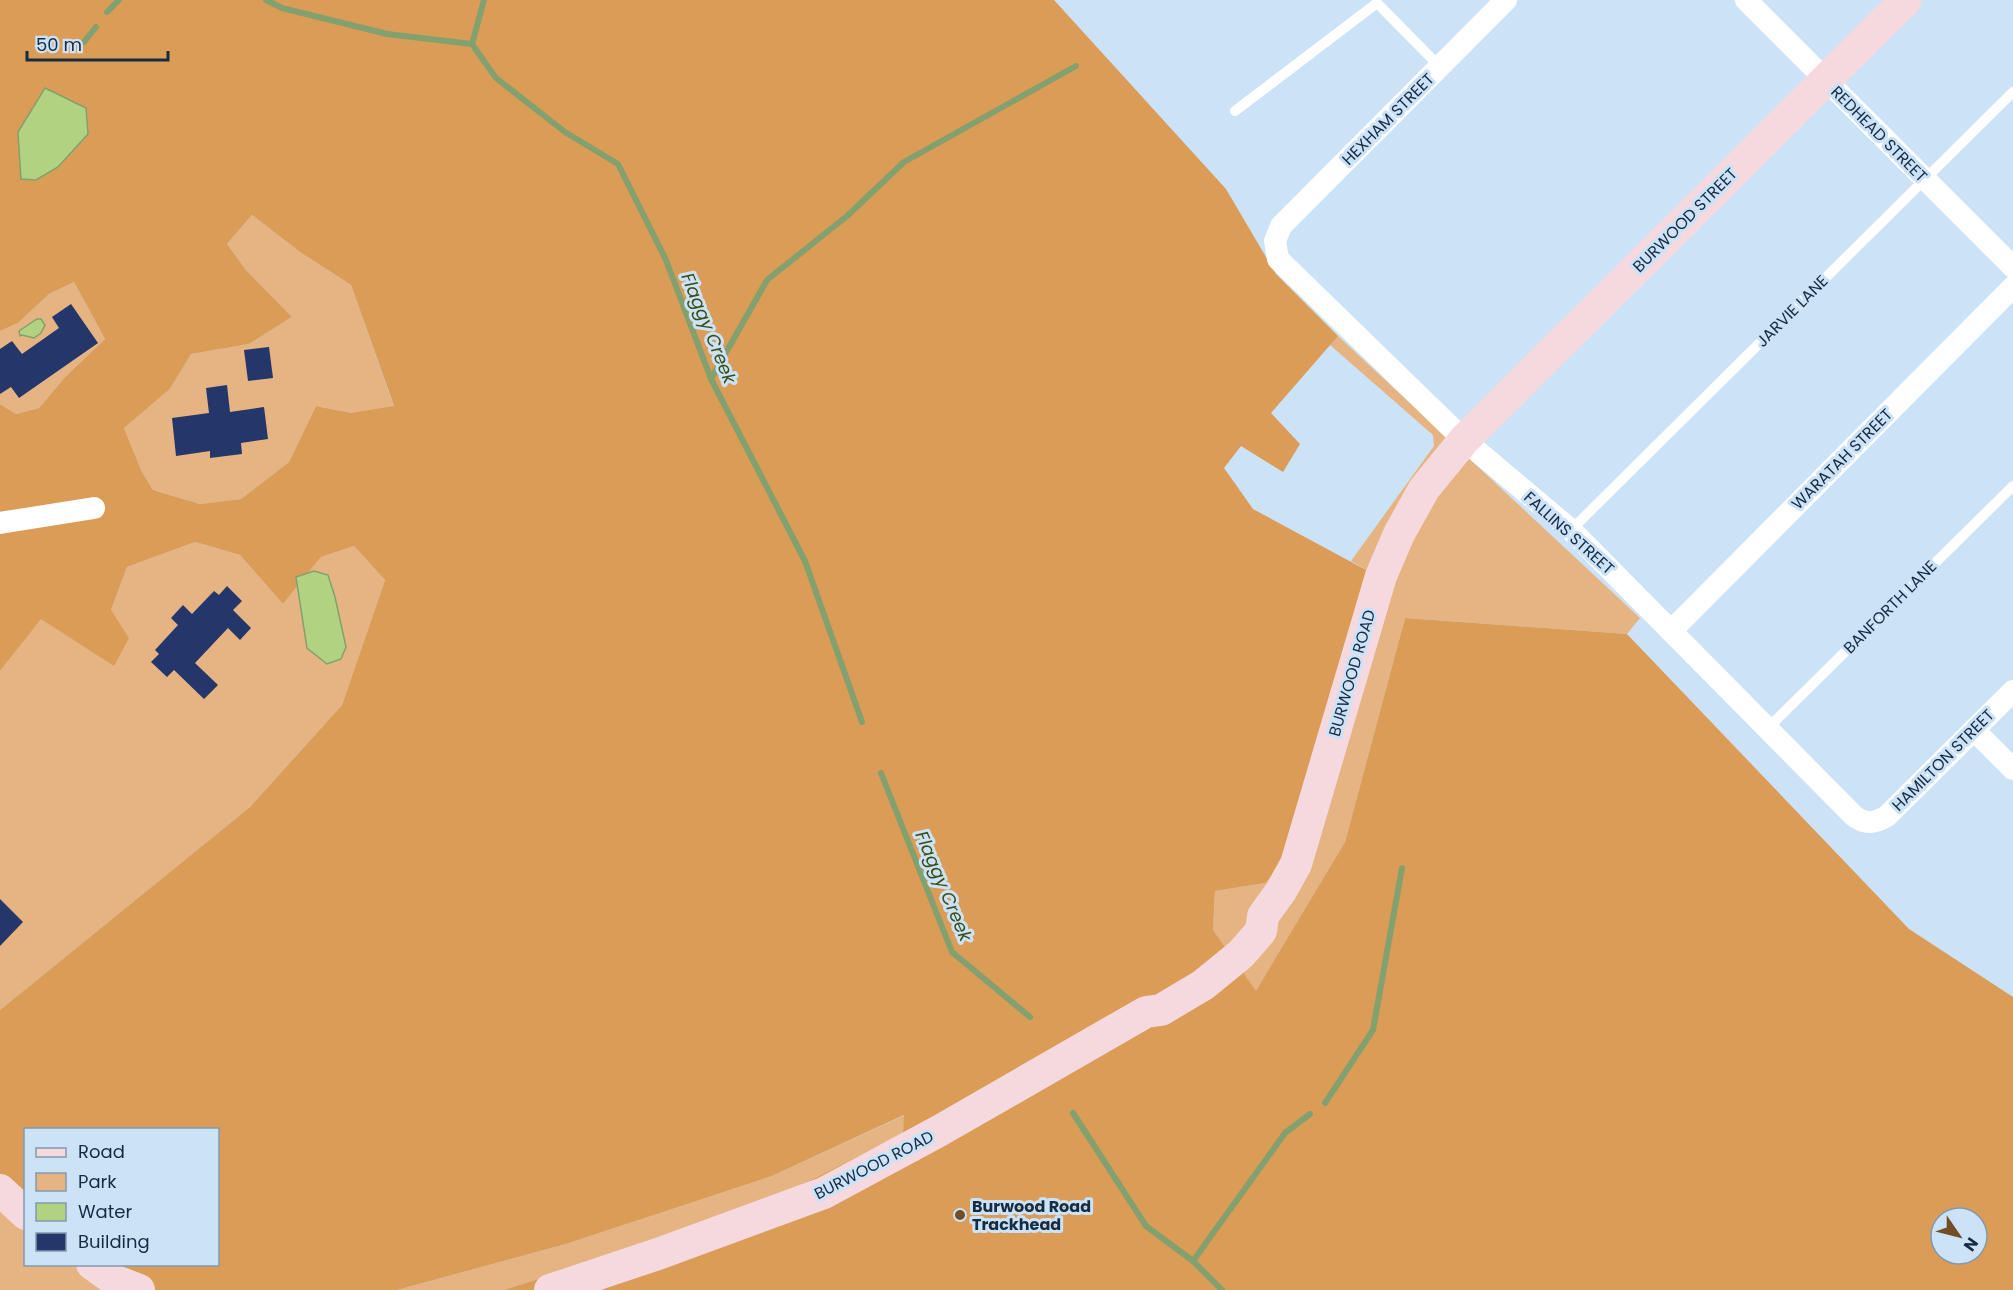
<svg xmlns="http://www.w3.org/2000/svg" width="2013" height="1290" font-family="Poppins,sans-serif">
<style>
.green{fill:#e5b482}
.forest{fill:#da9c57;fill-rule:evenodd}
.water{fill:#b1d381;stroke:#82a16e;stroke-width:1.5}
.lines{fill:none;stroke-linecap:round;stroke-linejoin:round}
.stream{stroke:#82a16e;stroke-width:6}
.building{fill:#24366a}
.service{stroke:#fff;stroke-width:10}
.minor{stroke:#fff;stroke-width:22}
.secondary{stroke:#f6d9df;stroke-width:32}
.poi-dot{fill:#714e27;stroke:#cce2f7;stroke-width:2}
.labels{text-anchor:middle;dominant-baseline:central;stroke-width:6;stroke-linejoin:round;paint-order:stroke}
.street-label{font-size:16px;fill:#162c41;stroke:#cce2f7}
.poi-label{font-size:16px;font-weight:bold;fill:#162c41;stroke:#cce2f7;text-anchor:start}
.water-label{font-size:18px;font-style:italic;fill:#394e15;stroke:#cce2f7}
</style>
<rect width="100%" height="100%" fill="#cce2f7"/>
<g class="green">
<path d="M252,215L300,252L351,285L394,407L351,413L316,406L289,462L241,499L200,504L153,490L142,472L124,428L170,389L191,354L249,344L292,317L246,270L227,244Z"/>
<path d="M74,282L105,339L66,376L39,408L16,414L0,404V331L18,323L49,294Z"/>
<path d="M1338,336L1640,618L1627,634L1405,618L1345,842L1256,992L1213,930L1215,891L1265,883L1368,571L1351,561L1434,446L1433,435L1330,345Z"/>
<path d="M195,542L240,555L283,604L321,557L354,546L385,580L342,705L250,807L0,1010V671L41,618L111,610L127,567Z"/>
<path d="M905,1115L903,1133L782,1195L612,1256L503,1290H397L566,1244L772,1176Z"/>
<path d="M0,1209L25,1228L26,1264L74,1265L102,1286L100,1290H0Z"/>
</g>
<path class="forest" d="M0,0H1054L1226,189L1276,274L1338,336L1271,413L1300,444L1283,472L1241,446L1224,468L1253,509L1368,571L1290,854L1265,883L1215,891L1213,930L1256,991L1345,842L1405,618L1627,634L1909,929L2013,997V1290H503L612,1256L782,1195L903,1133L904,1115L772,1176L566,1244L397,1290H100L102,1286L74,1265L218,1264V1130H26L25,1228L0,1209V1010L250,807L342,705L385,580L354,546L321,557L283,604L240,555L195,542L127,567L111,610L129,638L114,666L41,619L0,671V404L16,414L39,408L66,376L105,339L74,282L49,294L18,323L0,331ZM252,215L300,252L351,285L394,406L351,413L316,406L289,462L241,499L200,504L153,490L142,472L124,428L170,389L191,354L249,344L292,317L246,270L227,244ZM1941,1218H1977V1254H1941Z"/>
<g class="water">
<path d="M45,88L86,108L88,134L58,167L36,180L21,179L18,132Z"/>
<path d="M37,319H41L45,325L41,333L34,338L22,335L20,336L19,331Z"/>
<path d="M314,571L328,575L335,597L346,647L341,659L327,664L307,648L296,577Z"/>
</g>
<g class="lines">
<g class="stream">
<path d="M266,0L282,8L387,34L472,44"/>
<path d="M484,0L472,44L496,78L565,132L618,164L666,260L711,379L805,561L862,722"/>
<path d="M107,12L119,0"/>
<path d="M84,42L96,27"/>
<path d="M711,379L767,280L847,216L904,162L1076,66"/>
<path d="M881,773L952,952L1030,1017"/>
<path d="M1325,1103L1373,1030L1402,868"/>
<path d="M1073,1113L1146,1226L1193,1261L1222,1290"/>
<path d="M1193,1261L1285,1133L1310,1114"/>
</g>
</g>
<g class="building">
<path d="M71,304L98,343L19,398L11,387L0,394V349L12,341L22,354L59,328L52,317Z"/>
<path d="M269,347L273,378L248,381L244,350Z"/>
<path d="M227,385L230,412L264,407L268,439L241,443L242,454L210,458V451L176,456L172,418L209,413L206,388Z"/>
<path d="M227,586L242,601L233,610L251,628L240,640L228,628L195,663L218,685L204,699L174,670L167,677L151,662L159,654L155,650L178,625L171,618L183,605L192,614L214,591L219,595Z"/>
<path d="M0,899L23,922L0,946Z"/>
</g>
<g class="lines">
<g class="service">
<path d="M1235,111L1377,3L1440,67"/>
<path d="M1571,530L2013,92"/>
<path d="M1768,728L2013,486"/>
</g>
<g class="minor">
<path d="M1506,0L1281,226L1275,241L1278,259L1464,440L1571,530L1854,816C1866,825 1875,823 1887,816L2013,691"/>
<path d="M1746,0L2013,267"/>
<path d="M0,523L94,508"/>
<path d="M1671,631L2013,287"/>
<path d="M1974,730L2013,769"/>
</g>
<g class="secondary">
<path d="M0,1190L26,1214"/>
<path d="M92,1264L116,1281L139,1290"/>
<path d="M550,1290L658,1254L824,1193L939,1131L1146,1012L1161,1010L1203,985L1241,954L1261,931L1263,916L1281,891L1296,864L1381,576L1399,534L1424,489L1464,440L1906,0"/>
</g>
</g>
<circle class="poi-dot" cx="960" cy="1215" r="6"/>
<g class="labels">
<g class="street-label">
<text transform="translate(1388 119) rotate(-45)">HEXHAM STREET</text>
<text transform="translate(1879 134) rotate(45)">REDHEAD STREET</text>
<text transform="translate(1685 220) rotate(-45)">BURWOOD STREET</text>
<text transform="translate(1792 311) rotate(-45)">JARVIE LANE</text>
<text transform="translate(1842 459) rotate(-45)">WARATAH STREET</text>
<text transform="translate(1569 533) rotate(42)">FALLINS STREET</text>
<text transform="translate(1890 607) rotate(-45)">BANFORTH LANE</text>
<text transform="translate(1352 673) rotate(-74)">BURWOOD ROAD</text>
<text transform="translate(1943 760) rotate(-45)">HAMILTON STREET</text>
<text transform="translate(874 1165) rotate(-27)">BURWOOD ROAD</text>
</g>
<g class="poi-label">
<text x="972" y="1206">Burwood Road<tspan x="972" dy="18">Trackhead</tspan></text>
</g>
<g class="water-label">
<text transform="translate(709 328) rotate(68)">Flaggy Creek</text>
<text transform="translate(944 886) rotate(67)">Flaggy Creek</text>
</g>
</g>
<rect x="24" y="1128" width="195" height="138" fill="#cce2f7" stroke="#8399ae" stroke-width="1.5"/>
<rect x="36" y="1148" width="30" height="9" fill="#f6d9df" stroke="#8399ae" stroke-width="1.5"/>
<text x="78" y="1158" font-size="18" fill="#162c41">Road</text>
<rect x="36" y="1173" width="30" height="18" fill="#e5b482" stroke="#8399ae" stroke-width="1.5"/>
<text x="78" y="1188" font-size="18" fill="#162c41">Park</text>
<rect x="36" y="1203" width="30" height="18" fill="#b1d381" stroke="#8399ae" stroke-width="1.5"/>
<text x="78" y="1218" font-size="18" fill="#162c41">Water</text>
<rect x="36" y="1233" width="30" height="18" fill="#24366a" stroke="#8399ae" stroke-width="1.5"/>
<text x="78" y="1248" font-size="18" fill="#162c41">Building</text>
<g transform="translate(1959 1236) rotate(125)"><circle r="28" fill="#cce2f7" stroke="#8399ae" stroke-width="1.5"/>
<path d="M0-4.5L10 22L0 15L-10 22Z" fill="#714e27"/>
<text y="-9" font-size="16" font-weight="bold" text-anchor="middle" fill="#162c41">N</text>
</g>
<path d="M27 51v9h141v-9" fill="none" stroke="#162c41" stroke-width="3"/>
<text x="36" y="51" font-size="18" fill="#162c41" stroke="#cce2f7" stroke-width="4.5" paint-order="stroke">50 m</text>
</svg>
